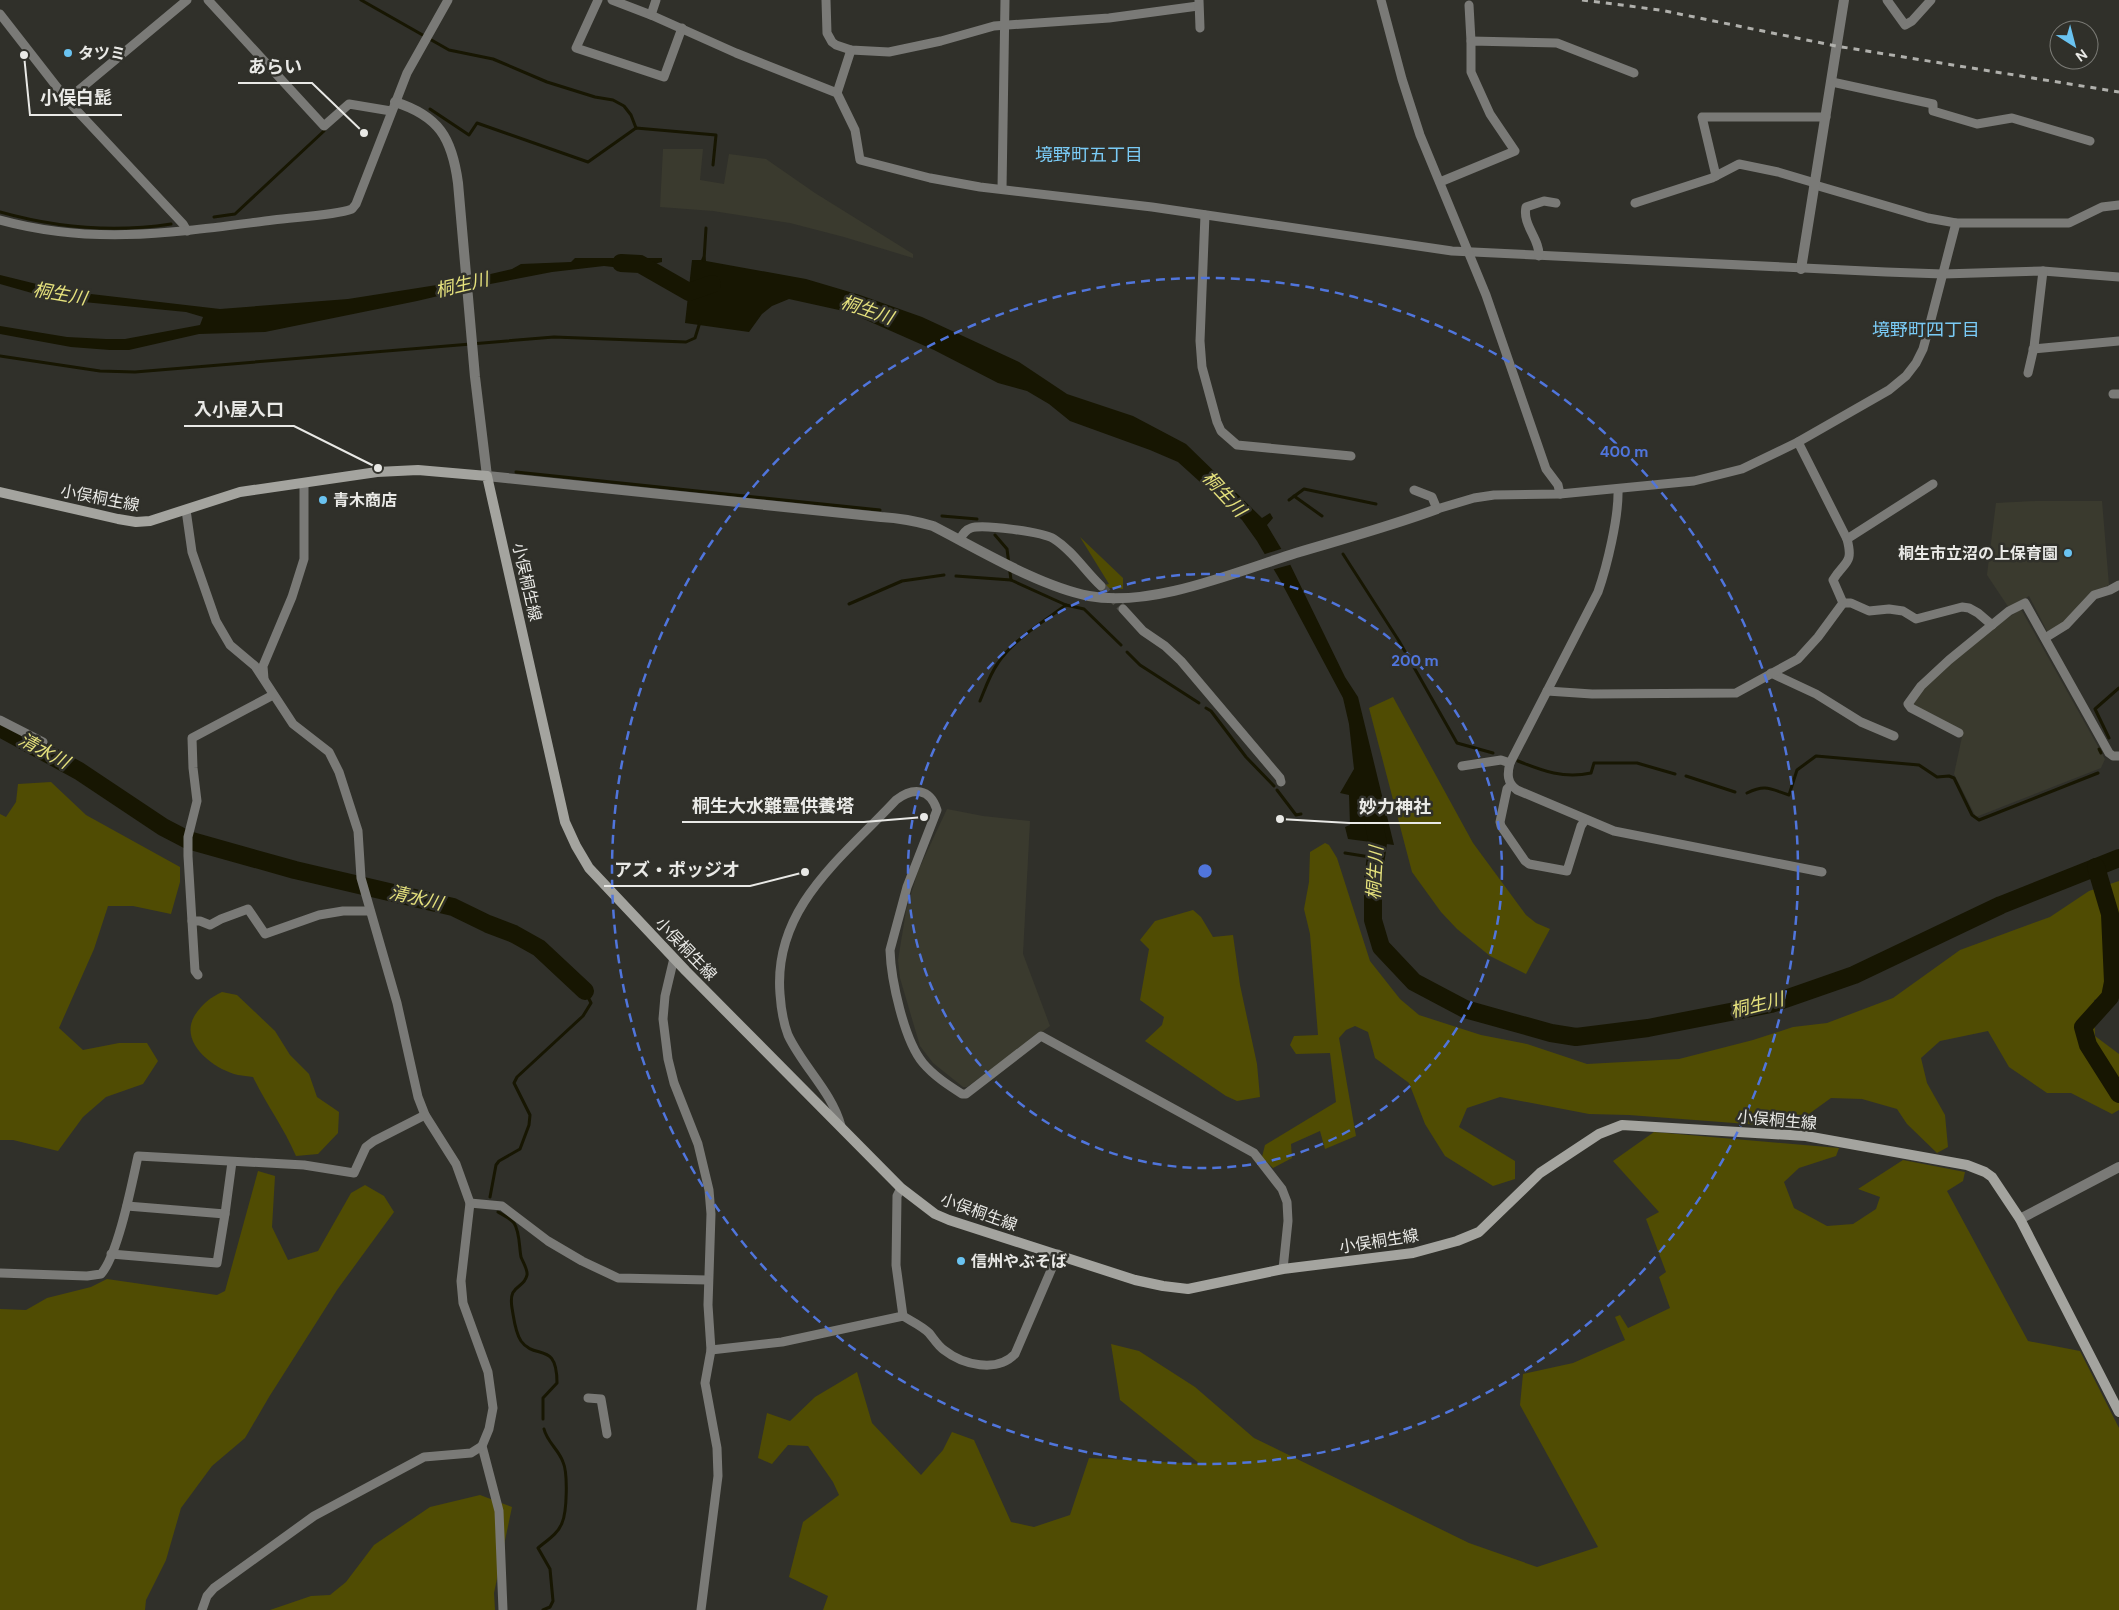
<svg xmlns="http://www.w3.org/2000/svg" width="2119" height="1610" font-family="'DM Sans','Noto Sans JP',sans-serif">
<style>
.built{fill:#3a3a2e}
.green{fill:#504c03}
.water{fill:#171602}
.pier{fill:#30302a}
.lines{fill:none;stroke-linecap:round;stroke-linejoin:round}
.stream{stroke:#171602;stroke-width:3}
.river{stroke:#171602;stroke-width:18}
.minor-tunnel{stroke:#4c4c46;stroke-width:9;stroke-dasharray:9 4.5;stroke-linecap:butt}
.minor{stroke:#7a7a77;stroke-width:9}
.tertiary{stroke:#7a7a77;stroke-width:10}
.secondary{stroke:#a4a49f;stroke-width:10}
.rail{stroke:#b0b0ac;stroke-width:3;stroke-dasharray:6 6;stroke-linecap:butt}
.ring{fill:none;stroke:#5075dc;stroke-width:2.5;stroke-dasharray:9 6}
.poi-dot{fill:#6ac3f1;stroke:#30302a;stroke-width:2}
.labels{text-anchor:middle;dominant-baseline:central;stroke-width:5;stroke-linejoin:round;paint-order:stroke}
.poi-label{font-size:16px;font-weight:bold;fill:#e9e9e6;stroke:#30302a;text-anchor:start}
.street-label{font-size:16px;fill:#e9e9e6;stroke:#30302a}
.neighbourhood-label{font-size:18px;fill:#7acbf6;stroke:#30302a}
.water-label{font-size:18px;font-style:italic;fill:#e6e27d;stroke:#30302a}
.centre{fill:#5075dc;stroke:#30302a;stroke-width:2.5}
.ring-label{font-size:15px;text-anchor:middle;font-weight:bold;fill:#5075dc;stroke:#30302a;stroke-width:5;stroke-linejoin:round;paint-order:stroke}
.leader{fill:none;stroke:#e9e9e6;stroke-width:2}
.callout-dot{fill:#e9e9e6;stroke:#30302a;stroke-width:2}
.callout-label{font-size:18px;text-anchor:middle;font-weight:bold;fill:#e9e9e6;stroke:#30302a;stroke-width:5;stroke-linejoin:round;paint-order:stroke}
</style>
<rect width="100%" height="100%" fill="#30302a"/>
<g class="built">
<path d="M663,149H703L700,180L724,184L729,154L766,159L815,193L913,254V258L844,237L790,223L713,211L660,207Z"/>
<path d="M2035,501H2102L2109,585L2090,593L2062,624L2048,633L2029,596L2009,608L1987,575L1996,503Z"/>
<path d="M2020,610L2022,611L2105,759L2101,768L1976,817L1954,774L1963,732L1913,707V702L1922,688L1992,628Z"/>
<path d="M947,809L983,816L1030,821L1023,954L1050,1026L967,1087H963L933,1063L920,1046L900,978L898,960L906,911L918,871Z"/>
</g>
<g class="green">
<path d="M1080,537L1123,578V589L1097,587L1109,584Z"/>
<path d="M1393,697L1473,843L1526,915L1536,923L1550,929L1526,974L1490,956L1457,929L1441,912L1412,872L1369,708Z"/>
<path d="M51,782L86,815L180,867V882L171,914L133,906H108L94,949L59,1028L83,1050L119,1043H147L158,1061L143,1084L106,1097L83,1117L58,1151L13,1140H0V814L6,817L16,802L18,784Z"/>
<path d="M1325,843L1329,845L1337,858L1370,961L1400,999L1419,1015L1481,1035L1527,1044L1587,1064L1679,1059L1753,1040L1793,1027L1827,1023L1893,998L1960,950L2050,917L2089,891L2119,881V993L2094,1000L2095,1036L2119,1054V1110L2112,1114L2071,1093H2047L2009,1067L1988,1031L1940,1041L1921,1058L1927,1083L1945,1115L1948,1147L1937,1153L1907,1124L1897,1109L1862,1099L1831,1098L1806,1116L1800,1128L1629,1115L1589,1114L1500,1097L1467,1108L1459,1127L1515,1161V1179L1493,1186L1445,1156L1425,1124L1409,1083L1375,1058L1368,1032L1355,1026L1346,1030L1339,1038L1356,1136L1325,1149L1320,1131L1291,1144L1292,1158L1273,1168L1262,1157L1265,1145L1336,1102L1330,1053L1296,1054L1290,1045L1294,1036L1318,1035L1310,934L1304,909L1309,882L1310,852Z"/>
<path d="M1193,910L1201,917L1213,937L1233,935L1240,985L1257,1064L1260,1097L1237,1101L1226,1096L1145,1041L1162,1025L1164,1017L1140,1000L1149,949L1140,940L1155,921Z"/>
<path d="M222,992L237,995L275,1031L290,1055L309,1074L317,1097L339,1112L338,1133L318,1154L296,1156C284,1128 266,1104 253,1077C248,1076 243,1076 238,1075C213,1069 178,1042 195,1015C202,1004 211,997 222,992Z"/>
<path d="M1654,1132L1839,1148L1836,1156L1799,1168L1784,1182L1794,1208L1827,1226L1853,1224L1876,1209L1880,1197L1858,1189L1903,1160L1965,1172L1963,1181L1947,1191L2028,1341L2080,1351L2119,1428V1610H823L828,1596L789,1577L803,1522L839,1495L833,1482L808,1446L788,1445L772,1464L758,1458L767,1413L790,1421L815,1397L857,1372L872,1423L921,1475L943,1450L952,1432L974,1440L1011,1522L1034,1527L1070,1515L1089,1458L1200,1464L1120,1400L1111,1344L1139,1351L1195,1387L1254,1438L1469,1543L1537,1567L1598,1547L1520,1405L1523,1374L1573,1363L1625,1340L1615,1317L1620,1315L1628,1328L1670,1308L1659,1277L1666,1272L1646,1219L1659,1212L1613,1161Z"/>
<path d="M258,1171L275,1176L272,1227L288,1260L318,1251L351,1193L365,1185L384,1196L394,1212L337,1290L269,1397L245,1438L212,1466L181,1508L166,1560L146,1600L145,1610H0V1309L26,1310L47,1298L91,1287L107,1279L217,1295L225,1291Z"/>
<path d="M480,1495L512,1507L494,1593L495,1610H270L311,1596L330,1595L346,1582L374,1545L430,1507Z"/>
</g>
<g class="water">
<path d="M703,256H705L706,261L806,279L860,295L922,317L1019,362L1067,394L1133,416L1186,444L1262,518L1270,513L1273,518L1267,525L1288,560L1345,677L1358,697L1394,845L1348,839L1345,827L1350,825L1349,795L1340,793L1354,769L1349,724L1343,698L1280,580L1257,541L1242,520L1178,462L1150,450L1070,421L1049,404L1027,391L998,383L934,350L848,312L789,299L772,306L762,314L749,332L685,323L692,260H701Z"/>
<path d="M575,258H662V262L632,269L604,266L552,272L485,285L417,301L265,332L199,334L129,350H110L71,347L0,334V326L67,337L106,339H125L200,325L203,317L186,312L53,299L0,284V275L65,291L220,309L348,299L456,282L512,269L521,264L571,262Z"/>
</g>
<path class="pier" d="M1284,548L1293,564L1271,570L1262,555Z"/>
<g class="lines">
<g class="stream">
<path d="M361,0L449,50L493,59L547,82L595,97L613,100L624,106L631,115L636,128"/>
<path d="M430,109L469,135L477,123L588,162L636,128L716,135L713,165"/>
<path d="M0,212C57,228 113,233 171,224"/>
<path d="M214,217L235,214L324,131"/>
<path d="M704,260L706,228"/>
<path d="M0,356L100,371L135,372L554,337L686,342L695,338L700,322"/>
<path d="M516,472L880,510"/>
<path d="M1294,496L1322,516"/>
<path d="M1289,500L1304,489L1376,504"/>
<path d="M942,516L977,519"/>
<path d="M995,535L1007,549L1011,580L1066,605L1084,609L1121,645"/>
<path d="M1343,554L1399,641L1457,743L1493,753"/>
<path d="M956,576L1011,580"/>
<path d="M849,604L902,581L944,575"/>
<path d="M1127,652L1140,665L1199,703"/>
<path d="M980,701C985,689 990,674 998,663C1014,639 1043,622 1066,605"/>
<path d="M1206,708L1211,711L1246,757L1274,786"/>
<path d="M2109,738L2095,709L2119,688"/>
<path d="M2099,749L2101,753"/>
<path d="M1518,761C1543,771 1564,779 1591,773L1594,763H1637L1675,774"/>
<path d="M1686,776L1735,792"/>
<path d="M1277,790L1296,815L1301,814"/>
<path d="M1747,793C1766,784 1770,789 1789,795L1797,770L1816,756L1919,765L1937,777L1949,776L1954,778L1972,815L1979,820L2098,773"/>
<path d="M1345,853L1376,858"/>
<path d="M490,1197L496,1165L499,1161L520,1149L529,1125L530,1115L514,1083L517,1077L583,1016L591,1003L585,991"/>
<path d="M498,1212C503,1215 510,1218 514,1223C520,1232 519,1247 521,1257C523,1262 528,1270 527,1275C524,1290 508,1283 512,1308C514,1319 515,1332 521,1341C535,1361 557,1340 557,1383L543,1398V1419"/>
<path d="M543,1610L550,1607L553,1601L550,1569L538,1548C546,1541 558,1534 562,1523C567,1512 568,1473 563,1462C559,1450 547,1442 544,1429"/>
</g>
<g class="river">
<path d="M621,263L640,264L689,292L712,284"/>
<path d="M0,728L79,771L163,827L188,840L295,870L453,907L488,924L514,934L539,948L585,991"/>
<path d="M1373,820L1378,843L1373,878V920L1381,947L1414,982L1465,1009L1551,1033L1576,1037L1648,1028L1771,1004L1854,975L2001,905L2119,858"/>
<path d="M2096,867L2110,914L2113,982L2110,997L2083,1027L2088,1045L2119,1094"/>
</g>
<path class="minor-tunnel" d="M1101,586L1123,609"/>
<g class="minor">
<path d="M208,0L324,126L349,104L391,111"/>
<path d="M598,0L576,48L664,77L682,28"/>
<path d="M612,0L651,15L736,53L837,93L855,130L860,160L930,178L980,187L1152,207L1452,251L1886,272L1943,274L2043,271L2119,277"/>
<path d="M826,0L827,33L832,42L836,45L851,50L889,52L941,41L994,26L1109,18L1198,6"/>
<path d="M1199,0L1200,28"/>
<path d="M1381,0L1402,79L1420,135L1486,295L1546,469L1558,485L1560,494"/>
<path d="M1887,0L1905,25L1912,21L1931,0"/>
<path d="M1469,5L1471,41"/>
<path d="M0,14L67,100L183,224L187,231"/>
<path d="M651,15L656,0"/>
<path d="M1832,82L1933,104V111L1977,124L2012,118L2090,141"/>
<path d="M837,93L851,50"/>
<path d="M67,100L187,0"/>
<path d="M1716,176L1702,117H1826"/>
<path d="M1440,182L1515,151L1490,114L1471,72V41L1557,43L1634,73"/>
<path d="M1815,185L1928,218L1956,223H2069L2102,207L2119,205"/>
<path d="M1002,189L1005,0"/>
<path d="M1635,203L1712,178L1739,164L1778,172L1815,183"/>
<path d="M1205,215L1200,341L1202,367L1217,422L1221,431L1237,445L1351,456"/>
<path d="M0,220C95,246 178,232 273,220C294,217 333,216 352,209L356,204L407,73L448,0"/>
<path d="M1539,256C1540,239 1522,225 1526,207L1544,201L1556,203"/>
<path d="M2033,349L2119,341"/>
<path d="M2028,373L2034,347L2043,271"/>
<path d="M2113,394H2119"/>
<path d="M1798,442L1847,539C1854,565 1844,561 1833,580L1843,603"/>
<path d="M1618,489C1619,517 1607,566 1598,592L1510,763C1507,774 1507,783 1517,790L1614,831L1822,872"/>
<path d="M1414,490L1432,497L1437,509L1474,498L1494,495L1560,494L1694,481L1742,469L1798,442L1889,390L1906,376L1916,363L1923,349L1928,331L1956,223"/>
<path d="M186,510L192,552L216,621L230,645L255,666L293,724L329,752L339,772L358,831L361,878L397,1003L418,1097L425,1115L456,1164L470,1203L461,1281L463,1303L488,1372L493,1408L489,1429L482,1446L499,1511L503,1610"/>
<path d="M960,539C963,534 965,530 971,528C983,524 1043,532 1054,539C1073,551 1085,571 1101,586"/>
<path d="M1847,539L1933,484"/>
<path d="M1843,603H1851L1869,611L1889,609L1903,611L1916,619L1962,607L1969,608L1978,613L1992,625"/>
<path d="M1123,609L1143,631L1165,646L1181,661L1280,778L1281,782"/>
<path d="M2045,638L2066,625L2094,595L2110,590L2119,585"/>
<path d="M1771,673L1816,694L1861,722L1894,736"/>
<path d="M264,679L263,666L292,597L304,559V483"/>
<path d="M1547,691L1592,694L1736,693L1798,659L1818,637L1843,603"/>
<path d="M0,720L43,742"/>
<path d="M1959,733L1911,708L1908,704L1921,686L1949,660L2009,611L2025,603L2109,753L2113,756H2119"/>
<path d="M1462,766L1501,760L1510,763"/>
<path d="M1511,785L1507,789L1500,822L1501,826L1525,861L1529,864L1567,871L1581,826L1585,820"/>
<path d="M192,921H200L210,925L221,919L248,909L265,934L319,915L343,911H370"/>
<path d="M674,958L665,996L663,1019L668,1059L674,1083L698,1144L709,1190L711,1214L708,1305L711,1350L705,1383L717,1448L718,1476L701,1610"/>
<path d="M198,975L195,971L188,856V837L197,801L193,768L192,738L273,695"/>
<path d="M841,1126C832,1092 803,1067 788,1035C783,1022 781,1008 780,994C773,907 843,857 896,800C913,787 930,788 937,810L907,887L890,950C891,980 904,1040 923,1063C934,1076 948,1085 962,1094H966L1041,1036L1254,1153L1282,1189L1287,1202L1288,1221L1283,1269"/>
<path d="M901,1188L897,1196L896,1265L903,1316"/>
<path d="M470,1203L502,1206L548,1241L582,1261L618,1278L708,1280"/>
<path d="M127,1206L225,1214L232,1162"/>
<path d="M111,1254L217,1263L225,1214"/>
<path d="M0,1273L87,1276L101,1274C118,1255 132,1183 138,1156L304,1165L354,1173L366,1147L374,1141L425,1115"/>
<path d="M711,1350L782,1342L903,1316C911,1321 922,1326 929,1333C934,1339 938,1346 944,1350C963,1365 997,1373 1015,1354L1058,1254"/>
<path d="M588,1398L601,1399L607,1434"/>
<path d="M202,1610L207,1596L214,1588L314,1516L424,1457L471,1453L482,1446"/>
</g>
<g class="tertiary">
<path d="M395,102C439,116 452,138 458,183L475,377L487,476L881,517C899,518 916,521 933,526C980,550 1039,586 1089,596C1151,608 1236,572 1296,553C1343,539 1391,526 1437,509"/>
<path d="M1801,269L1844,0"/>
<path d="M2020,1219L2119,1167"/>
</g>
<path class="secondary" d="M0,492L118,519L136,522L150,521L240,492L377,472L418,470L487,476L565,822L576,846L589,868L686,971L901,1188L935,1214L949,1220L1135,1280L1163,1286L1188,1289L1283,1269L1413,1253L1457,1241L1479,1232L1540,1173L1599,1134L1622,1125L1806,1136L1967,1165L1985,1172L1992,1177L2020,1219L2119,1412"/>
<path class="rail" d="M1582,0L1660,10L1836,46L2119,92"/>
</g>
<g class="ring">
<circle cx="1205" cy="871" r="297"/>
<circle cx="1205" cy="871" r="593"/>
</g>
<g class="poi-dot">
<circle cx="68" cy="53" r="5"/>
<circle cx="323" cy="500" r="5"/>
<circle cx="2068" cy="553" r="5"/>
<circle cx="961" cy="1261" r="5"/>
</g>
<g class="labels">
<g class="poi-label">
<text x="78" y="53">タツミ</text>
<text x="333" y="500">青木商店</text>
<text x="2058" y="553" text-anchor="end">桐生市立沼の上保育園</text>
<text x="971" y="1261">信州やぶそば</text>
</g>
<g class="street-label">
<text transform="translate(100 498) rotate(11)">小俣桐生線</text>
<text transform="translate(527 582) rotate(77)">小俣桐生線</text>
<text transform="translate(686 949) rotate(46)">小俣桐生線</text>
<text transform="translate(1777 1120) rotate(5)">小俣桐生線</text>
<text transform="translate(979 1212) rotate(20)">小俣桐生線</text>
<text transform="translate(1379 1241) rotate(-9)">小俣桐生線</text>
</g>
<g class="neighbourhood-label">
<text x="1089" y="155">境野町五丁目</text>
<text x="1926" y="330">境野町四丁目</text>
</g>
<g class="water-label">
<text transform="translate(462 285) rotate(-13)">桐生川</text>
<text transform="translate(60 294) rotate(10)">桐生川</text>
<text transform="translate(867 310) rotate(19)">桐生川</text>
<text transform="translate(1224 494) rotate(47)">桐生川</text>
<text transform="translate(44 751) rotate(28)">清水川</text>
<text transform="translate(1375 873) rotate(-87)">桐生川</text>
<text transform="translate(416 898) rotate(13)">清水川</text>
<text transform="translate(1757 1005) rotate(-14)">桐生川</text>
</g>
</g>
<circle cx="1205" cy="871" r="8" class="centre"/>
<g class="ring-label">
<text x="1624" y="457">400 m</text>
<text x="1415" y="666">200 m</text>
</g>
<path class="leader" d="M364 133L312 83H238M24 55L30 115H122M378 468L294 426H184M924 817L864 822H682M1280 819L1349 823H1441M805 872L750 886H604"/>
<g class="callout-dot">
<circle cx="364" cy="133" r="5"/>
<circle cx="24" cy="55" r="5"/>
<circle cx="378" cy="468" r="5"/>
<circle cx="924" cy="817" r="5"/>
<circle cx="1280" cy="819" r="5"/>
<circle cx="805" cy="872" r="5"/>
</g>
<g class="callout-label">
<text x="275" y="73">あらい</text>
<text x="76" y="104">小俣白髭</text>
<text x="239" y="416">入小屋入口</text>
<text x="773" y="812">桐生大水難霊供養塔</text>
<text x="1395" y="813">妙力神社</text>
<text x="677" y="876">アズ・ポッジオ</text>
</g>
<g transform="translate(2074 45) rotate(144)"><circle r="24" fill="#30302a" stroke="#7a7a75"/>
<path d="M0-4L9 19L0 12L-9 19Z" fill="#6ac3f1"/>
<text y="-8" font-size="14" font-weight="bold" text-anchor="middle" fill="#e9e9e6">N</text>
</g>
</svg>
